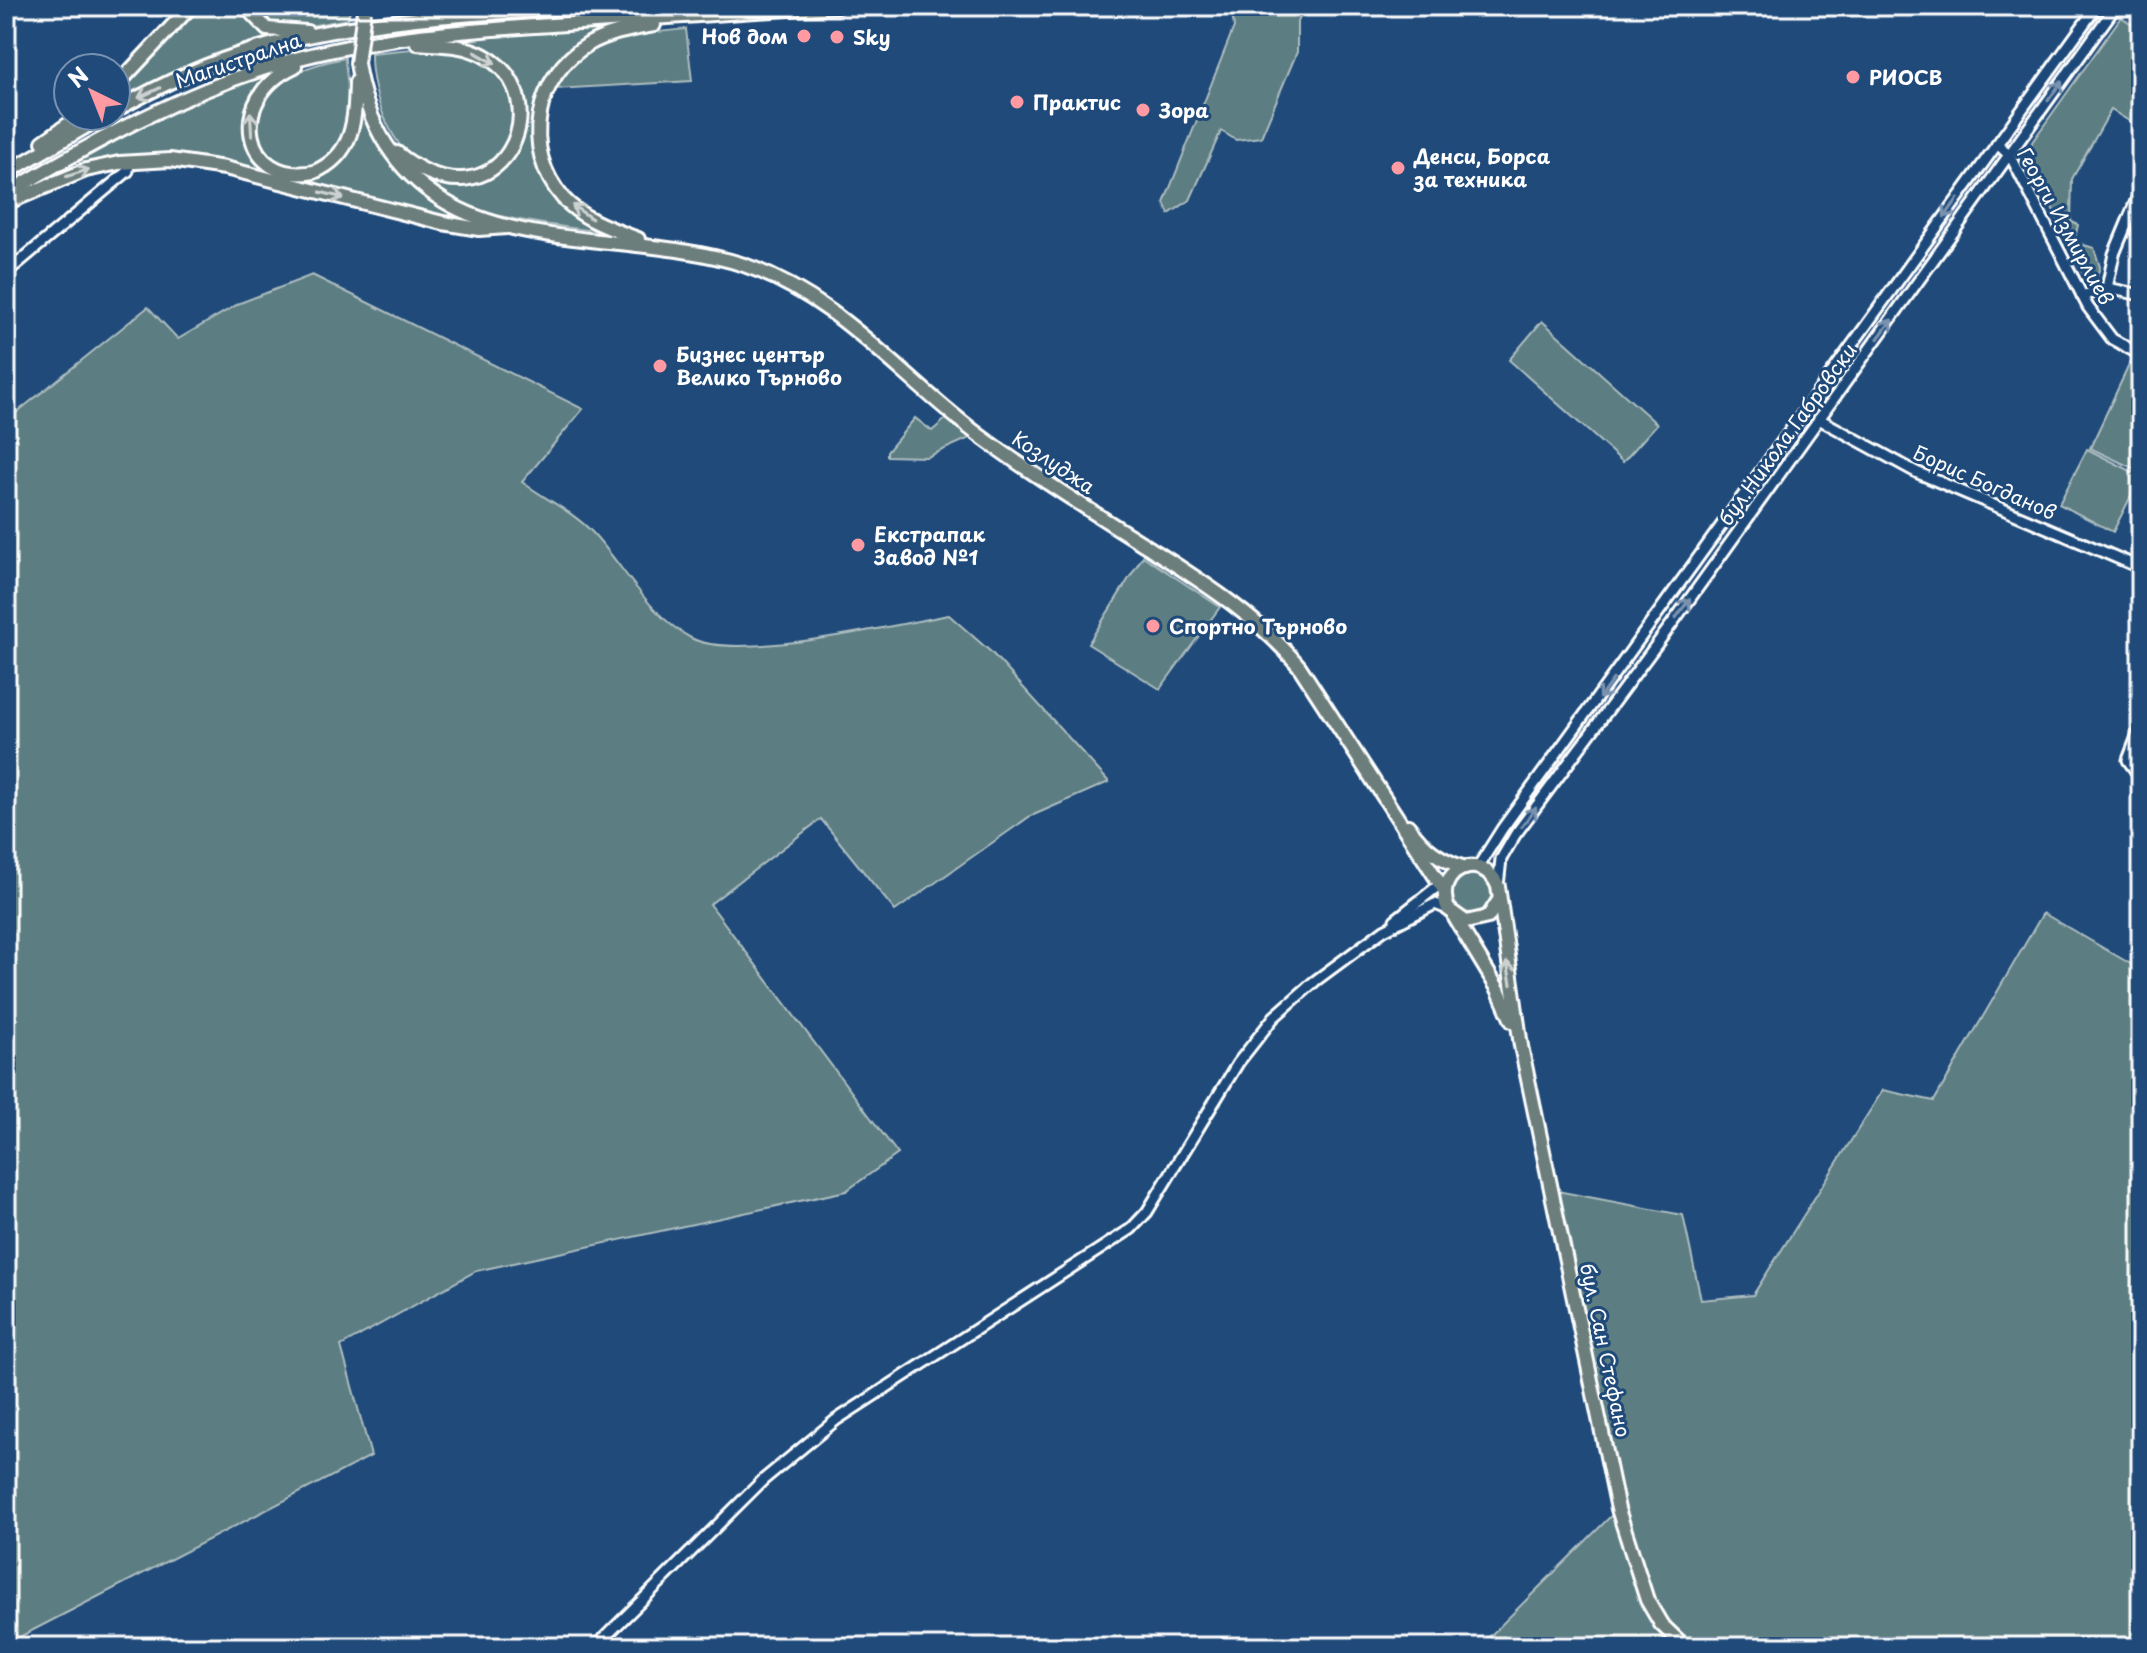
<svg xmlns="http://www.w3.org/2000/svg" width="2147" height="1653" font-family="'Playpen Sans',sans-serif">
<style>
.green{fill:#5c7d82;stroke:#aebec0;stroke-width:2}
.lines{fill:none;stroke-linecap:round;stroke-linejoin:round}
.minor-casing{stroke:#fff;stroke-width:15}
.major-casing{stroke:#fff;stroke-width:18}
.minor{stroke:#1f4a7a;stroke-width:9}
.major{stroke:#6c7e7c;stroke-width:12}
.major-bridge-casing{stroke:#fff;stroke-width:18;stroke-linecap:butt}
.major-bridge{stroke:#6c7e7c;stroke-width:12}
.oneway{stroke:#ccd2d1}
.oneway2{stroke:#7992af}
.poi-dot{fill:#ff9aa2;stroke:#1f4a7a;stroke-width:3}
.labels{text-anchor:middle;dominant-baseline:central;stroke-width:6;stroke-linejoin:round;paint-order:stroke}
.poi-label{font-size:20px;font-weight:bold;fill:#fff;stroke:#1f4a7a;text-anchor:start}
.street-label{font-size:20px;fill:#fff;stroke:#1f4a7a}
</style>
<rect width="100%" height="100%" fill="#1f4a7a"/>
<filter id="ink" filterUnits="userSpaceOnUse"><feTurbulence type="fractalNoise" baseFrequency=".0125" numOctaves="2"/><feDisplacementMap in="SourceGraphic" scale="16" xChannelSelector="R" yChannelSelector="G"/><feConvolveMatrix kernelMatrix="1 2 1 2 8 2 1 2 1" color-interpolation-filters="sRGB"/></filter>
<g filter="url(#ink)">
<g class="green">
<path d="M197,6H240L255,27L284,38L116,105V92Z"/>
<path d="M249,6H351L348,19L304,27H272Z"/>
<path d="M1231,6L1308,7L1297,22V52L1261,137L1236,140L1221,131L1190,200L1169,214L1164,203L1234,27Z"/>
<path d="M2121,17L2141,30V116L2134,124L2111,110L2072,179L2071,221L2078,225L2074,242L2094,248L2100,267L2095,281L2088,284L2031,162L2032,142Z"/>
<path d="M616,27L601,34L543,88L542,174L608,233C545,223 473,222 422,178L461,184L516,147L523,131L508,71L496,58L460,39Z"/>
<path d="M686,29L692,81L556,89C578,38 638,34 686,29Z"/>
<path d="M432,47C464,50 493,59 507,90C528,135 489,183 440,173C394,164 370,94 371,53Z"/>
<path d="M345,58C346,82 354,109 347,132C345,139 337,147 333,153C287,213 177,89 345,58Z"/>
<path d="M269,73C266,78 261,82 256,87C232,118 253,143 272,168L331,169L350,149L360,108C379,154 406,188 451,212L448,218L324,188L148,156L83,165L78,162L167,113Z"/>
<path d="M312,275L583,409L522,482C544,498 573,512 592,532C623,565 649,616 691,638C736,662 895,625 949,615L992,653L1109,782L1029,817L895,911L821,819L710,904L898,1154L846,1191L476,1271L341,1346L371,1456L6,1644V421L148,307L178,339L240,303Z"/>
<path d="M1542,321L1657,424L1623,462L1509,360Z"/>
<path d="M2130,363L2141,369V472L2090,448Z"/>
<path d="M949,416L972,437L927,457L887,456V452L915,418L932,431Z"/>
<path d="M2087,449L2141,476L2113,532L2059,504Z"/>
<path d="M1143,556L1220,607L1160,689L1088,644Z"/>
<circle cx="1472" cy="894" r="19"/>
<path d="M2043,913L2141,970V1647H1479L1618,1509L1552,1190L1683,1215L1701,1300L1753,1295L1883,1090L1934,1101Z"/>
</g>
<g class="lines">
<defs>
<g id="minor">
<path d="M1997,144L2010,155L2088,307L2112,339L2141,355"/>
<path d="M6,273L128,171L129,162"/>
<path d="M2107,288L2141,295"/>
<path d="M2082,296L2107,288L2114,254L2141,189"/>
<path d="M1819,419L1916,472L2141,568"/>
<path d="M2141,726L2128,760L2141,778"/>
<path d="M1478,867L1502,829L2097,6"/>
<path d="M1498,886L1501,859L1515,835L1671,625L2116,6"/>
<path d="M1395,920L1443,882"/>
<path d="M595,1647L763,1480L836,1420L1131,1229L1147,1212L1238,1063L1274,1017L1315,981L1384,930L1435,904L1448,909"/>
</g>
<g id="major">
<path d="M245,6L267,29L307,32"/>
<path d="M423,13L451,6"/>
<path d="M357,63C366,121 393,170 444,201C525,251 651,234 744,265C843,299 904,382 987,441C1039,479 1094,513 1148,547C1204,583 1256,615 1299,666L1444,890"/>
<path d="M295,66C225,98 243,186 314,172C354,155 355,120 356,82"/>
<path d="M116,86L191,6"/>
<path d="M116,110C160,85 207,63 256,49C368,16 490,13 607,6"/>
<path d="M43,142L80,116"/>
<path d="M397,153C500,236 564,98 483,55C463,44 440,45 417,43"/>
<path d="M6,173L104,116"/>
<path d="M6,194C95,141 185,91 285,62C376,36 472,30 567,24C658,18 748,11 839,6"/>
<path d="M6,203L86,170L119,163L170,160L225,168L443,223L479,229L507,227"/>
<path d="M638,239C612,229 583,220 563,198C521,150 534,76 589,44C608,33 632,29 654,25"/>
<path d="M1408,826C1425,849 1438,859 1465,868"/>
<path d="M1499,900L1488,917L1466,922L1448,909C1432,870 1482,849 1498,886L1521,1046L1618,1509L1647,1600L1661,1624L1685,1647"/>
<path d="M1455,918L1498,989L1512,1021"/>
</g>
</defs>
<use href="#minor" class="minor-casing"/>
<use href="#major" class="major-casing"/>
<use href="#minor" class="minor"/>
<use href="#major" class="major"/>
<defs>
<path id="major-bridge" d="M357,63L364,11"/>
</defs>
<use href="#major-bridge" class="major-bridge-casing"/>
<use href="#major-bridge" class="major-bridge"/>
</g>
<defs><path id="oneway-shaft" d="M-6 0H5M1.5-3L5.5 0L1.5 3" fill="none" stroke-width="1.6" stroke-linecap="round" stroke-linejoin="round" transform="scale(2)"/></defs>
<g class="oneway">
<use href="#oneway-shaft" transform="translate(485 58) rotate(30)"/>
<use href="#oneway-shaft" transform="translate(149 93) rotate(155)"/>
<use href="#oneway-shaft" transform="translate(251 124) rotate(-93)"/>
<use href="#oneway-shaft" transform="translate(78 173) rotate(-17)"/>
<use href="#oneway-shaft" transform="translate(332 195) rotate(14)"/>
<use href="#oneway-shaft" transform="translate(582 212) rotate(-145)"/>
<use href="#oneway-shaft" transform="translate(1509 973) rotate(-100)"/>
</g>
<g class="oneway2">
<use href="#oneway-shaft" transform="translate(2055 91) rotate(-54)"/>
<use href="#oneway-shaft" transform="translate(1951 208) rotate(126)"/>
<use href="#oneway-shaft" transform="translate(1885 329) rotate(-54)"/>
<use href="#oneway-shaft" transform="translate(1683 608) rotate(-54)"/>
<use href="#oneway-shaft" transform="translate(1606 689) rotate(126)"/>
<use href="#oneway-shaft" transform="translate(1529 817) rotate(-53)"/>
</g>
</g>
<g class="poi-dot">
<circle cx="804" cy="36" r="8"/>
<circle cx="837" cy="37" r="8"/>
<circle cx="1853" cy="77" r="8"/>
<circle cx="1017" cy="102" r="8"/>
<circle cx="1143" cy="110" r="8"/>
<circle cx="1398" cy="168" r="8"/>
<circle cx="660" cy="366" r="8"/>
<circle cx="858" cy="545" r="8"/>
<circle cx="1153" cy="626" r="8"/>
</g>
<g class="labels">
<g class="poi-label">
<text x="788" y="36" text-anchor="end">Нов дом</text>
<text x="853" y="37">Sky</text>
<text x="1869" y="77">РИОСВ</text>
<text x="1033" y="102">Практис</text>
<text x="1159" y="110">Зора</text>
<text x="1414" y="156">Денси, Борса<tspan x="1414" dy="23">за техника</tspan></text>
<text x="676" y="354">Бизнес център<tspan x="676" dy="23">Велико Търново</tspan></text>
<text x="874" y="534">Екстрапак<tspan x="874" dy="23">Завод №1</tspan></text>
<text x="1169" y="626">Спортно Търново</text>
</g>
<g class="street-label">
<text transform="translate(238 60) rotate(-19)">Магистрална</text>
<text transform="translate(2066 226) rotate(61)">Георги Измирлиев</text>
<text transform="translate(1787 434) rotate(-54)">бул.Никола Габровски</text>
<text transform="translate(1054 462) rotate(34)">Козлуджа</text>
<text transform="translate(1985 482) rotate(24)">Борис Богданов</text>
<text transform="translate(1606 1350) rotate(78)">бул. Сан Стефано</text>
</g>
</g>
<rect width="2147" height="1653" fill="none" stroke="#1f4a7a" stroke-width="32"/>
<rect x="16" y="16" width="2115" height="1621" fill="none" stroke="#fff" stroke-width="3" filter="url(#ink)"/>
<g transform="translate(92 92) rotate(317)"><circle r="38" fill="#1f4a7a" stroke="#7992af" stroke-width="2"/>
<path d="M0-6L14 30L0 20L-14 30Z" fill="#ff9aa2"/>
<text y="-12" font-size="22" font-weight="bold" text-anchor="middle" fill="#ffffff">N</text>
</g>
</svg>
